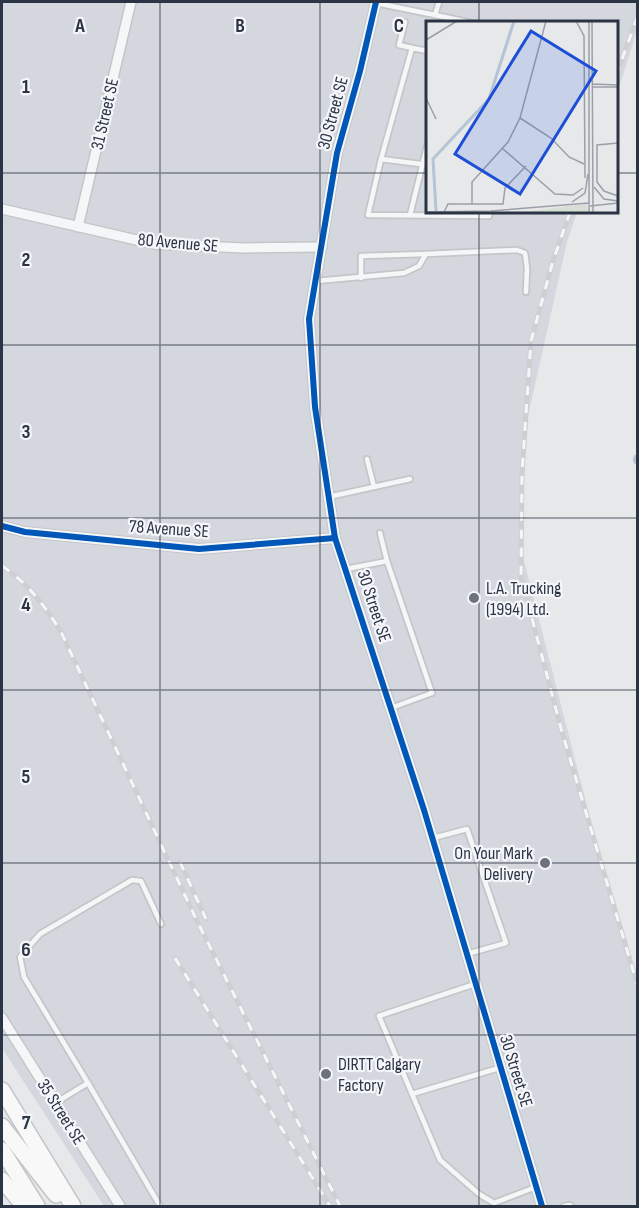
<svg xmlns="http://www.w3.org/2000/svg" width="639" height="1208" font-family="'Sofia Sans Condensed',sans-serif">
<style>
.built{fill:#d4d7dd}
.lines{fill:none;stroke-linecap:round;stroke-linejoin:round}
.canal{stroke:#b4c4d5;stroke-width:10}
.lane-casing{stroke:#c4c6c8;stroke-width:8}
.street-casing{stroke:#c4c6c8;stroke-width:12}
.primary-casing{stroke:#c2c5c8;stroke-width:18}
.lane{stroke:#f5f6f7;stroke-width:4.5}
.street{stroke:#f5f6f7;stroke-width:9}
.primary{stroke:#f8f8f8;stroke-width:15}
.rail-casing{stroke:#cecfd2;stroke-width:5}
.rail{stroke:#f4f6f9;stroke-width:3;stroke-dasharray:9;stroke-linecap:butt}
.cycleway-casing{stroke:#f4f6f9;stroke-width:10}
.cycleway{stroke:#0057b8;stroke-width:6}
.grid{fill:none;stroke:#2b3445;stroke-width:1.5;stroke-opacity:0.55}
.poi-dot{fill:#6c737f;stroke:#f4f6f9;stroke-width:2}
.labels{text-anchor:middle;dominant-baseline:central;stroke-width:4.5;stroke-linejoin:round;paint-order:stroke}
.street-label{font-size:18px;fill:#2b3445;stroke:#f4f6f9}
.poi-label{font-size:18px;fill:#2b3445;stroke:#f4f6f9;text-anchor:start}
.inset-river{fill:none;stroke:#b4c4d5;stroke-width:3}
.inset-road{fill:none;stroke:#9ba0a8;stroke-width:1.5}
.view{fill:#1d4ed8;fill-opacity:0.15;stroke:#1d4ed8;stroke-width:3}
.inset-edge{fill:none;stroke:#2b3445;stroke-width:3}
.grid-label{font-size:20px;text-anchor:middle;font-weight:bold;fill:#2b3445;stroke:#f4f6f9;stroke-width:4.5;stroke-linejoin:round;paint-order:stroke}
</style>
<rect width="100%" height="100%" fill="#e6e8ea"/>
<path class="built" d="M2,2H637V31L617,94L616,22H428V212H577L567,242L528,416L520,545L592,826L637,985V1206H104L2,1048Z"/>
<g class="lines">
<path class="canal" d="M638,459V460"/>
<defs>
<g id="lane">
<path d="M376,3L435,15L439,2"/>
<path d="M435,15L468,22"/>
<path d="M405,22L399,45L412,48"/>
<path d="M428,51L412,48L381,159L368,215L489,216L490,212"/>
<path d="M381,159L428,165"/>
<path d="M410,215L428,142"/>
<path d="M361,278V256L426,254"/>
<path d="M316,281L404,273L419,266L426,254L517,250L525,253L527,268L526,292"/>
<path d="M367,459L374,487"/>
<path d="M328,497L410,479"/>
<path d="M380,533L387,561"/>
<path d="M346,569L387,561L432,693L391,708"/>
<path d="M433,838L467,829L506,943L467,954"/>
<path d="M475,984L379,1016L440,1160L479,1194L494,1203L536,1187"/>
<path d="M88,1083L160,1206"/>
<path d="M412,1094L499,1068"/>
<path d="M55,1103L88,1083L24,977L20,957L40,934L132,880L141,881L161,924"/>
<path d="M564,1206L570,1205L571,1206"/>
</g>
<g id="street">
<path d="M376,2L360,71L337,153L309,319L315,407L335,538L424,810L542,1206"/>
<path d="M2,209L154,244L244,248L322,247"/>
<path d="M78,227L131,2"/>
<path d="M2,526L25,532L199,549L335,538"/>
<path d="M2,1018L120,1206"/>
</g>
<g id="primary">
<path d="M2,1090L73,1206"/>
<path d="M2,1126L56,1195"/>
<path d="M2,1150L37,1206"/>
<path d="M2,1180L24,1206"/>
</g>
</defs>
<use href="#lane" class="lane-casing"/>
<use href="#street" class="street-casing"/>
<use href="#primary" class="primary-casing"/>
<use href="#lane" class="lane"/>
<use href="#street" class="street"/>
<use href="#primary" class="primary"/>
<defs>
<g id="rail">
<path d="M616,76L638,15"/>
<path d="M570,212L553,261L531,341L522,472L521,577L562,732L638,987"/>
<path d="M2,566C28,583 45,606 61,632L197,921L340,1206"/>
<path d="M180,862L206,919"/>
<path d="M175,958L330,1206"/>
</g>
</defs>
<use href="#rail" class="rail-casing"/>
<use href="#rail" class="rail"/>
<defs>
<g id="cycleway">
<path d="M376,2L360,71L337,153L309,319L315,407L335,538L424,810L542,1206"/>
<path d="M2,526L25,532L199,549L335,538"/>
</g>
</defs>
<use href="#cycleway" class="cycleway-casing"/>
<use href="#cycleway" class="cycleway"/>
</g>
<path class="grid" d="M160,2V1206M320,2V1206M479,2V22M2,173H428M616,173H638M479,212V1206M2,345H638M2,518H638M2,690H638M2,863H638M2,1035H638"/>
<g class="poi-dot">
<circle cx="474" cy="598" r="6"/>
<circle cx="545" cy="863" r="6"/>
<circle cx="326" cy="1074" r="6"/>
</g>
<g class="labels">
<g class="street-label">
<text transform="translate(333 113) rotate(-75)">30 Street SE</text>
<text transform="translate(105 114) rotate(-77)">31 Street SE</text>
<text transform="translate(178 243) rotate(5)">80 Avenue SE</text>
<text transform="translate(169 529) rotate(4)">78 Avenue SE</text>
<text transform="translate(374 606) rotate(72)">30 Street SE</text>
<text transform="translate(516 1071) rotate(73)">30 Street SE</text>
<text transform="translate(61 1112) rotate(58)">35 Street SE</text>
</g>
<g class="poi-label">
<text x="486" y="588">L.A. Trucking<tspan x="486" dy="21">(1994) Ltd.</tspan></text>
<text x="533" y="853" text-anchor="end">On Your Mark<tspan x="533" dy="21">Delivery</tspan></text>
<text x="338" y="1064">DIRTT Calgary<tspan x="338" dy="21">Factory</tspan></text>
</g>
</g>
<g transform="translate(426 21)">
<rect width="192" height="192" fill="#e6e8ea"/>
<path d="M161,183V192H66H89Z" fill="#d6ded6"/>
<path class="inset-river" d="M10,190L7,138L63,78L88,0"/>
<path class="inset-road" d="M150,0L158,15L159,157M163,0V192M166,0L167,192M0,19L31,0M167,63L192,64M167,66H192M0,77L10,98M94,97L125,117L143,136L158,143M192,122L171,124V161L178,170L192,175M77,128L129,173L147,174L157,167M168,166L178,178L192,180M146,181L159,172L162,153M46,183V161L82,121L94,97L120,0M164,185L192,182M0,191L65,190L163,182M18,191L22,183H77L79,167L100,145"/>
<path class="view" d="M105,10L170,50L94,173L29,133Z"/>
<rect width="192" height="192" class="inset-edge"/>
</g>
<g class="grid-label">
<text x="80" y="32">A</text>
<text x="240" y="32">B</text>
<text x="399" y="32">C</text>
<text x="26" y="93">1</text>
<text x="26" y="266">2</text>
<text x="26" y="438">3</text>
<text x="26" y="611">4</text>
<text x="26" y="783">5</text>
<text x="26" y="956">6</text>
<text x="26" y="1129">7</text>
</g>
<rect width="639" height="1208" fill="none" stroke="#2b3445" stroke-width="6"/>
</svg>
